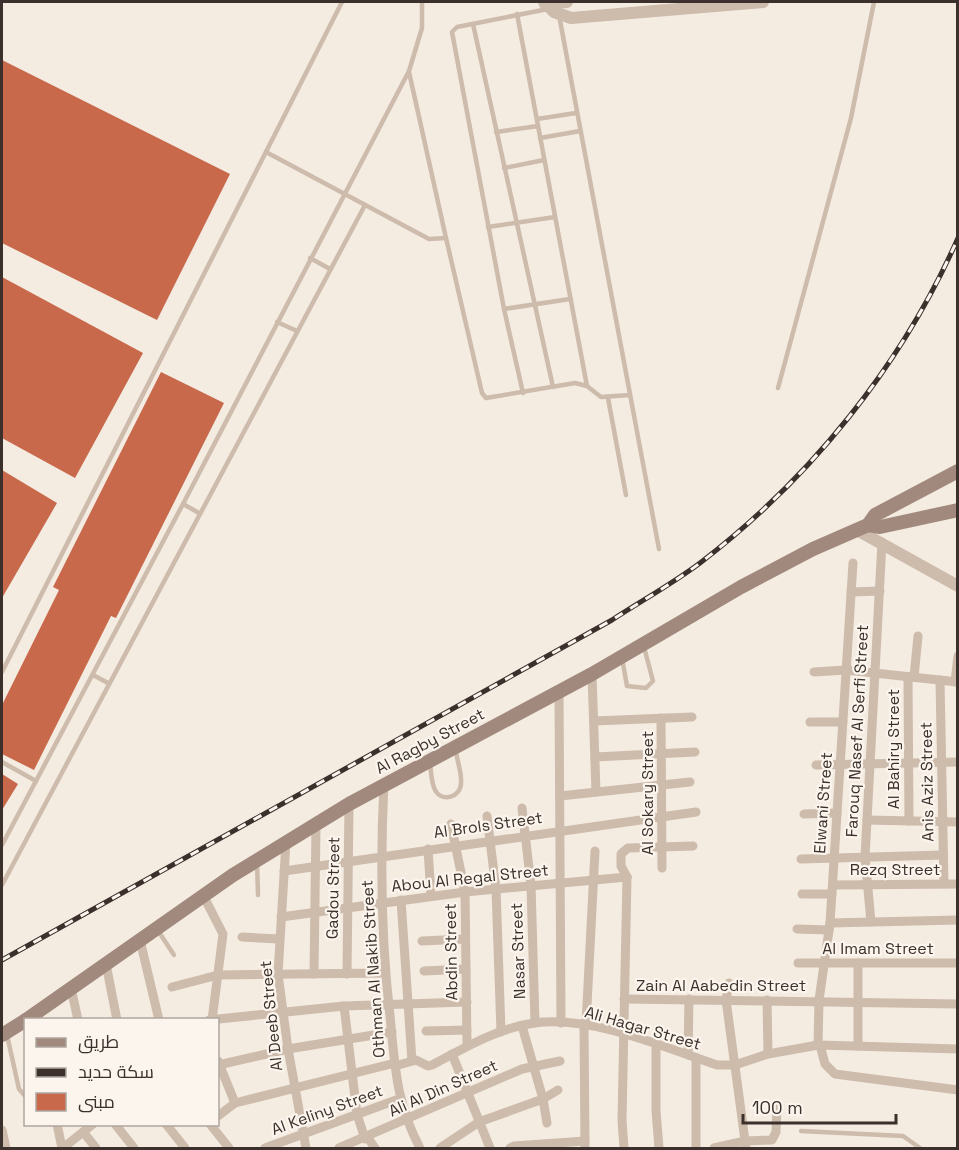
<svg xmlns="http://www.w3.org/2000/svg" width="959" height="1150" font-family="'Space Grotesk',Cairo,sans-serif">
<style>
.building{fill:#c8694b}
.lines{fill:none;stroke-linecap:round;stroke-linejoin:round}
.service{stroke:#cdbbac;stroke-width:4.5}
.minor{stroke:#cdbbac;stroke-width:9}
.tertiary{stroke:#cdbbac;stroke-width:12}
.secondary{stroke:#a18a7d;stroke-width:14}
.rail-casing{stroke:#3b302b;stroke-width:5}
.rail{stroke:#fbf5ee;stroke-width:3;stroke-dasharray:9;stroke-linecap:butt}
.labels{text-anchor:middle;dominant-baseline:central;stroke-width:4.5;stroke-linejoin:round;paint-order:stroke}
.street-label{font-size:16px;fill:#3b302b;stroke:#fbf5ee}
</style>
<rect width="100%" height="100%" fill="#f4ebe1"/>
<g class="building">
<path d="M2,60L230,174L157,320L2,243Z"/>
<path d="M2,277L143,353L75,478L2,438Z"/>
<path d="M161,372L224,403L116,618L111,616L34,770L2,754V705L59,590L53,587Z"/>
<path d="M2,470L57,503L2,598Z"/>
<path d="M2,774L18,784L2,810Z"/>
</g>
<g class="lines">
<g class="service">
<path d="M517,14L587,386"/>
<path d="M559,15L659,549"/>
<path d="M473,24L553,387"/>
<path d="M537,119L576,113"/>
<path d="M496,132L538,126"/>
<path d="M540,138L580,131"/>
<path d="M266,152L429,239L446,238L409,72"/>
<path d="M504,168L544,160"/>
<path d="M488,227L555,217"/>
<path d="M446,238L482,393L486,398L575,383L587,386L601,397L630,395"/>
<path d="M310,258L330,269"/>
<path d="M504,309L570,299"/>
<path d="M277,322L297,331"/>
<path d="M778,388L851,118L874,2"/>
<path d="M523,393L504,309L452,32L457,27L548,9"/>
<path d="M608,398L626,495"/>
<path d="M183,504L199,513"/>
<path d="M622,658L627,686L646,688L653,681L644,647"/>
<path d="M2,672L342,2"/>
<path d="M93,675L108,683"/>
<path d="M2,762L36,781"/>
<path d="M430,762C431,771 431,782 435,790C442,803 461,797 461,783C462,773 457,761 456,751"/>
<path d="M2,845L183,504L409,71L422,28V2"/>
<path d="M257,863L258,895"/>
<path d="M2,885L365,205"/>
<path d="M157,929L174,955"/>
<path d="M7,1035L19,1089L26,1097"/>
<path d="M801,1131L903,1136L920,1148"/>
</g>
<g class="minor">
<path d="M851,592L880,591"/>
<path d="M814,672L846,670L958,682"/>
<path d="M592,674L596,792"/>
<path d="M908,677L909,821"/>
<path d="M914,677L918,636"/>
<path d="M940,680L944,884"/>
<path d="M955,682L958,656"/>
<path d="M559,692L561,1023"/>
<path d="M661,718L662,868"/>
<path d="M594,721L692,717"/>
<path d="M810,722H843"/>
<path d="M595,757L695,752"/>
<path d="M816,765L958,762"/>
<path d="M384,783C380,861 381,938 390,1016C395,1066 396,1103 420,1148"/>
<path d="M560,796L690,782"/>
<path d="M522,808L531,885L535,1023"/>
<path d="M804,814L837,813"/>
<path d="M487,816L496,889L501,1032"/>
<path d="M867,820L958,822"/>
<path d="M451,824L465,892L467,1046"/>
<path d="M286,842L278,974L288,1049L306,1148"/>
<path d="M428,849L431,896"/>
<path d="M801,859L943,855"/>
<path d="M284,871L696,812"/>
<path d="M627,877L621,866V854L628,848L693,846"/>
<path d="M833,885L958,884"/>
<path d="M802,894H832"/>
<path d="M203,895L223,934L212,1020"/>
<path d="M401,900L412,1061"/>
<path d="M281,917L465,892L627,877"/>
<path d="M871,922L865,857L882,542"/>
<path d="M830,923L958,920"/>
<path d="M797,929L829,930"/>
<path d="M242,937L279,939"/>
<path d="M140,940L159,1020"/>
<path d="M422,941L465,939"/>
<path d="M798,963H958"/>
<path d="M106,964L117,1020"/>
<path d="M424,971L466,969"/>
<path d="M314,974L316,824"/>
<path d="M347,974L349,804"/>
<path d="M729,983L726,1000L746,1148"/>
<path d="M172,987L218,975L385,973"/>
<path d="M71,988L78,1020"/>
<path d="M624,999L958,1004"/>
<path d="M767,1000L768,1054"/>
<path d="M344,1006L357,1114L365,1139"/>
<path d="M209,1020L344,1006L467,1002"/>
<path d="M584,1024L585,1148"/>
<path d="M586,1024L595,851"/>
<path d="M522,1026L543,1099L547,1123"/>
<path d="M426,1031L467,1030"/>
<path d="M656,1044V1111L659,1148"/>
<path d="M818,1045L819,1000L830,923L853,563"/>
<path d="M820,1045L825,1064L835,1074L958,1090"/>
<path d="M858,1046V963"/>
<path d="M452,1054L490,1148"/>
<path d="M688,1055L689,999"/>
<path d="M218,1061L235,1103"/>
<path d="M218,1065L288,1049L392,1032"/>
<path d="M395,1066L416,1060L428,1066L432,1065C464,1048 498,1028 534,1023C591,1015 663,1047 717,1065H735L768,1054L818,1045L958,1049"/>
<path d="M218,1116L235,1103L395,1063"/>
<path d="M57,1124L62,1148"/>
<path d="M115,1124L134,1148"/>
<path d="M166,1124L185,1148"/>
<path d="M210,1124L229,1148"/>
<path d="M2,1130L6,1148"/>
<path d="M84,1133L96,1148"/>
<path d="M368,1138L375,1148"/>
<path d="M63,1148L93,1124"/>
<path d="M265,1148L399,1099"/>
<path d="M339,1148L522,1069L560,1061"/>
<path d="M440,1148L479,1122L543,1099L558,1090"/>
<path d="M510,1148L514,1146L585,1141"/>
<path d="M624,1148L622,1120L627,877"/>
<path d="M696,1148V1058"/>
<path d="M714,1148L745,1141L772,1140L776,1132L777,1105"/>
</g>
<g class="tertiary">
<path d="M544,2L554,12L571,18L763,2"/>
<path d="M545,4L567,2"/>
<path d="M857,530L958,586"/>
</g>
<g class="secondary">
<path d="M868,525L880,527L958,510"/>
<path d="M26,1020L233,875L349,804L592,674L741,587L813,549L868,525L875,515L958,471"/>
<path d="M2,1035L26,1020"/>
</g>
<defs>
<path id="rail" d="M2,960L612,620C641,601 672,584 700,563C810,479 902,365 958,238"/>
</defs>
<use href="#rail" class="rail-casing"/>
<use href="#rail" class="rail"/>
</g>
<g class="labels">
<g class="street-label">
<text transform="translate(857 731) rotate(-87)">Farouq Nasef Al Serfi Street</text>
<text transform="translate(430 741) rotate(-28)">Al Ragby Street</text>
<text transform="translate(893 749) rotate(-90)">Al Bahiry Street</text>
<text transform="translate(927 782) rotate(-91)">Anis Aziz Street</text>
<text transform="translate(647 793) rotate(-90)">Al Sokary Street</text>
<text transform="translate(823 803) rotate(-86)">Elwani Street</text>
<text transform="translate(488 825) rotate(-8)">Al Brols Street</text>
<text x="895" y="869">Rezq Street</text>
<text transform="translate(470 878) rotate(-6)">Abou Al Regal Street</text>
<text transform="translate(333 888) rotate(-89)">Gadou Street</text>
<text x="878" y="948">Al Imam Street</text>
<text transform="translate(518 951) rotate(-92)">Nasar Street</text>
<text transform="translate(451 952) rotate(-91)">Abdin Street</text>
<text transform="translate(373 969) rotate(-94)">Othman Al Nakib Street</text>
<text x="721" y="985">Zain Al Aabedin Street</text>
<text transform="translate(271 1016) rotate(-96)">Al Deeb Street</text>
<text transform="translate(643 1028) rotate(16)">Ali Hagar Street</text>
<text transform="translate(443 1088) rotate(-24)">Ali Al Din Street</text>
<text transform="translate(327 1110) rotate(-20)">Al Keliny Street</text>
</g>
</g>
<rect width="959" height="1150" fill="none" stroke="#3b302b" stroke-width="6"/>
<rect x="24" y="1018" width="195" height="108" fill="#fbf5ee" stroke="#aea6a0" stroke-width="1.5"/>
<rect x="36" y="1038" width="30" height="9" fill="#a18a7d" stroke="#aea6a0" stroke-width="1.5"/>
<text x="78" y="1048" font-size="18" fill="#3b302b">طريق</text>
<rect x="36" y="1068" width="30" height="9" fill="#3b302b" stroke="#aea6a0" stroke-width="1.5"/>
<text x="78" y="1078" font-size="18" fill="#3b302b">سكة حديد</text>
<rect x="36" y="1093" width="30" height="18" fill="#c8694b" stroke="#aea6a0" stroke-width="1.5"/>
<text x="78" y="1108" font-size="18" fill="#3b302b">مبنى</text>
<path d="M743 1114v9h153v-9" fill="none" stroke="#3b302b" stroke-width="3"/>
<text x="752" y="1114" font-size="18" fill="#3b302b" stroke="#fbf5ee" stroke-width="4.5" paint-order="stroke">100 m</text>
</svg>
